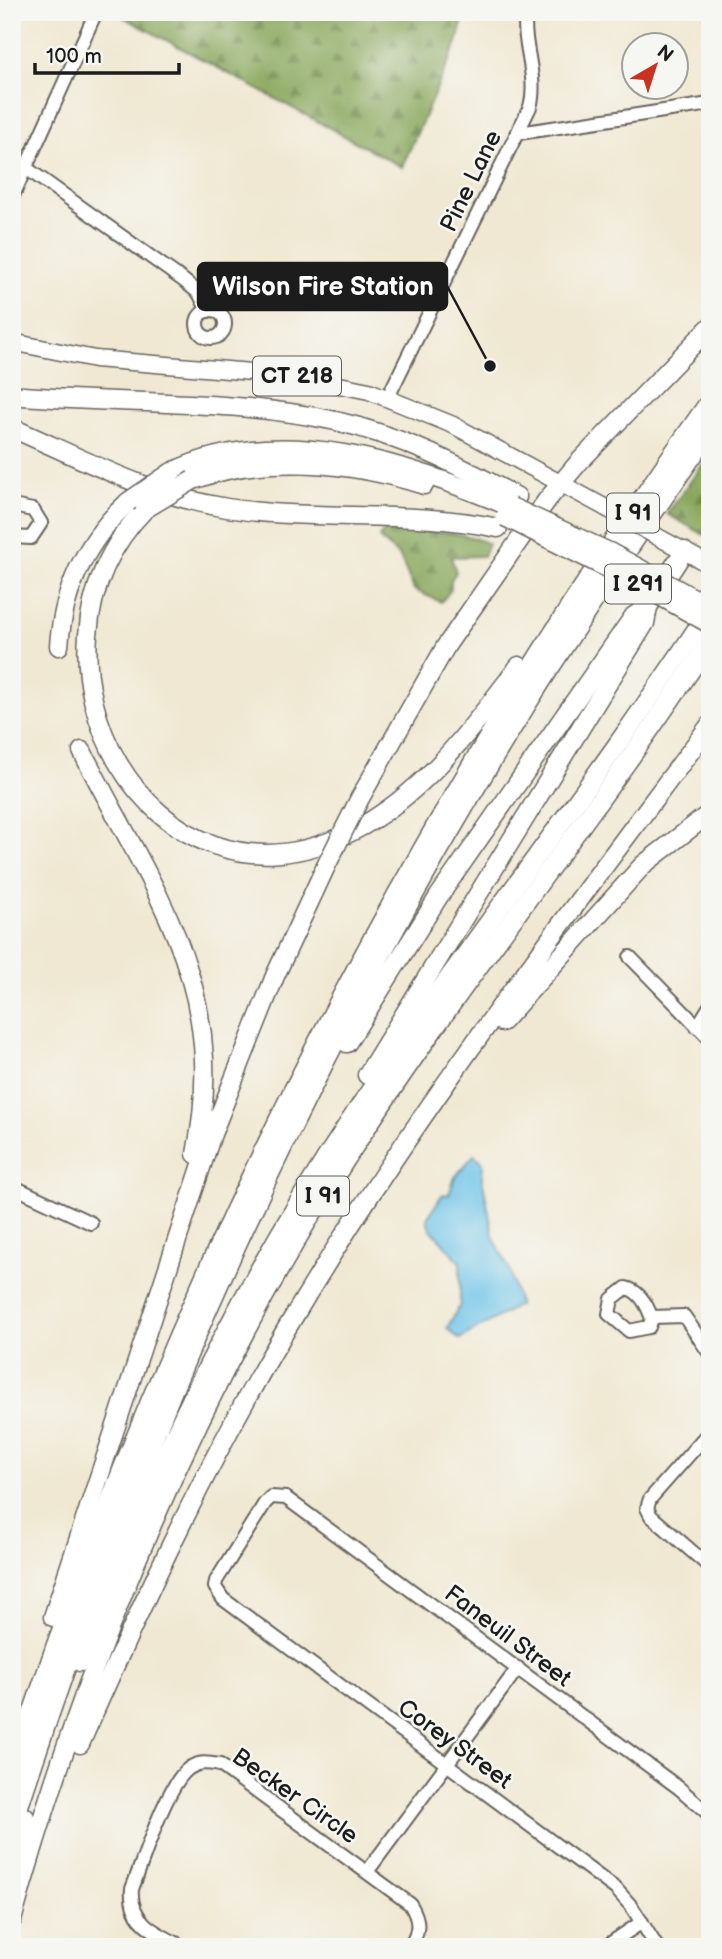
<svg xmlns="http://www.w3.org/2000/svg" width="722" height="1959" font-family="'Balsamiq Sans',sans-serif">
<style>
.forest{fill:url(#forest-firs);stroke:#51603a;stroke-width:2}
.water{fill:#6ac2e8;stroke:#436f82;stroke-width:2}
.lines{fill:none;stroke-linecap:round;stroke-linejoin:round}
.minor-casing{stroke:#66635c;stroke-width:16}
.major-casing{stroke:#66635c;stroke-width:19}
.highway-casing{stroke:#66635c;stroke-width:21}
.minor{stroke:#fff;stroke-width:12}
.major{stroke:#fff;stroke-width:16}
.highway{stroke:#fff;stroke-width:18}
.major-bridge-casing{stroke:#66635c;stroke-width:19;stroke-linecap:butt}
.highway-bridge-casing{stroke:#66635c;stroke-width:21;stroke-linecap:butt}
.major-bridge{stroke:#fff;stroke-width:16}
.highway-bridge{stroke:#fff;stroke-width:18}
.labels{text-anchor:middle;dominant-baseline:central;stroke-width:5;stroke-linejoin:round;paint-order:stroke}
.shield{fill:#f6f6f2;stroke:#5d5d5c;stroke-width:2}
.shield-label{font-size:23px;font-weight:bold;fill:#1c1c1c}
.street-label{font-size:24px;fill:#1c1c1c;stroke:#f6f6f2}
.leader{fill:none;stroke:#1c1c1c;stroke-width:2.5}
.callout-dot{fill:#1c1c1c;stroke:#f6f6f2;stroke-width:2.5}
.callout{fill:#1c1c1c;stroke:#1c1c1c;stroke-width:2.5}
.callout-label{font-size:26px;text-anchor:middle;font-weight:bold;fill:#fff}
</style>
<defs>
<pattern id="forest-firs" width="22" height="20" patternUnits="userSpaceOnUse" patternTransform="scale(1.75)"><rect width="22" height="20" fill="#86a559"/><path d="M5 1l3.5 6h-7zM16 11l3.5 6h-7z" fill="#6d8649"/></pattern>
</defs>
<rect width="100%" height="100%" fill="#f6f6f2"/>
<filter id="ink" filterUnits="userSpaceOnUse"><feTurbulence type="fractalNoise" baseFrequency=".0143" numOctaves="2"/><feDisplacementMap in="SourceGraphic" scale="14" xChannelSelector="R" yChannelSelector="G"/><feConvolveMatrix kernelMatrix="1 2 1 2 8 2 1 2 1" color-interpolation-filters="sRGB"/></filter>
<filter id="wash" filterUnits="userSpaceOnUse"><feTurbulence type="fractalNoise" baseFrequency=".00686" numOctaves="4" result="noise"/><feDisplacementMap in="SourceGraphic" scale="28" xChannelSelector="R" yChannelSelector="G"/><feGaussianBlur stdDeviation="1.57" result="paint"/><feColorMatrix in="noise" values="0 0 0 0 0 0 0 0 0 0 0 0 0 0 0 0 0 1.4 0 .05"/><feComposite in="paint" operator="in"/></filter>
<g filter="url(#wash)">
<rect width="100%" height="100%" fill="#f0e8d2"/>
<g class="forest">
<path d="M114,12H465L457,43L402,167Z"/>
<path d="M710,454V538L667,514Z"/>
<path d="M404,527C434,536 457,528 488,544L483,556L451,557L456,572L451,580V590L441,602L414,590L400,557L379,538L386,528Z"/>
</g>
<path class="water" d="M474,1155L483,1162L482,1178L494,1239L509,1268L519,1305L459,1339L447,1328L460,1305V1262L430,1228L427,1219L442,1195L449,1194L455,1177Z"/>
</g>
<g filter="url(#ink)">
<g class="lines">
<defs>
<g id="minor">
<path d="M519,133L710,104"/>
<path d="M12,158L183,280L199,293L208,311"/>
<path d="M12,198L96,12"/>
<circle cx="211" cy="324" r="14"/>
<path d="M388,397L530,107C539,77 521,44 526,12"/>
<path d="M12,506L33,510L41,523L31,538L12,537"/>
<path d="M630,957L710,1039"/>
<path d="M697,1027L710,1006"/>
<path d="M12,1186L91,1223"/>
<path d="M626,1288C640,1291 648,1307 652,1319L649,1327L629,1331L609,1314L612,1299Z"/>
<path d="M652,1317L684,1316L710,1354"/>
<path d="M710,1431L650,1499L647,1508L651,1516L710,1567"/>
<path d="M367,1872L518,1668"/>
<path d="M184,1947C158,1934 129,1923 132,1889C143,1861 166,1786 188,1769C199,1761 208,1763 220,1765L410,1904C420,1920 420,1930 410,1947"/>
<path d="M605,1947L642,1922"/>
<path d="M657,1947L632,1907L616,1889L223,1599L215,1587L216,1581L265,1503L271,1497L286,1498L679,1788L710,1815"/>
</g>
<g id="major">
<path d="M12,342L95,359L289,375L369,391L453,425L606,508"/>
<path d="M658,537L710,565"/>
</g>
<g id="highway">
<path d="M12,395C120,405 229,398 336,421C401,436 459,465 517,497"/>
<path d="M12,428C81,458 151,496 227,508C316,522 409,509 498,528"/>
<path d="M172,472C281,420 407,464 511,507"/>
<path d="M193,480C265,453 352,462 424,485"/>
<path d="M145,509C0,657 151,933 351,832C423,796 472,728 519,666"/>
<path d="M59,646C63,590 86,541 128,502"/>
<path d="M82,751C153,892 230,985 196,1154"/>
<path d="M360,798L446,646L547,500L579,462L710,327"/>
<path d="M502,1022L643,865L710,813"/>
<path d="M347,1043L439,896L634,616L648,607"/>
<path d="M367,1075L645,623L648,607L684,551"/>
<path d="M53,1617L212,1134L275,976L326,866"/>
<path d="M80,1662C150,1470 241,1285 354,1115C468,943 597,782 710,609"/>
<path d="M80,1744C143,1601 207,1462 287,1328C412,1116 563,922 710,725"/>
<path d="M12,1774C172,1282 409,822 710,401"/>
<path d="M12,1828C127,1468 279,1120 472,794C546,669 627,549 710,431"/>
<path d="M12,1859L25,1817"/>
<path d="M12,1920C85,1661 190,1407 334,1178C450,993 590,824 710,641"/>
</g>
</defs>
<use href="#minor" class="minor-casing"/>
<use href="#major" class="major-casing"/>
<use href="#highway" class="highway-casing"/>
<use href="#minor" class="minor"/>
<use href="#major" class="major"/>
<use href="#highway" class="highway"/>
<defs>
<path id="major-bridge" d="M606,508L658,537"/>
<g id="highway-bridge">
<path d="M128,502L172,472"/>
<path d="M511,507L609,552L710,607"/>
<path d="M145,509L193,480"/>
<path d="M505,517L637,583L710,624"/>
<path d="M326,866L360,798"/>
</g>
</defs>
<use href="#major-bridge" class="major-bridge-casing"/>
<use href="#highway-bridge" class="highway-bridge-casing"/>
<use href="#major-bridge" class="major-bridge"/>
<use href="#highway-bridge" class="highway-bridge"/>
</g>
</g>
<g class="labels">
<g class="shield">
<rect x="253" y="356.5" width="88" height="39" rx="5"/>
<rect x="607" y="493.5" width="52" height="39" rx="5"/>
<rect x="605" y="564.5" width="66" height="39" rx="5"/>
<rect x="297" y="1176.5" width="52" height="39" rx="5"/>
</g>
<g class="shield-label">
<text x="297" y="376">CT 218</text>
<text x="633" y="513">I 91</text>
<text x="638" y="584">I 291</text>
<text x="323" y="1196">I 91</text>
</g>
<g class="street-label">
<text transform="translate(471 181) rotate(-64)">Pine Lane</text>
<text transform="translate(508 1636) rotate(37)">Faneuil Street</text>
<text transform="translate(455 1744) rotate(36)">Corey Street</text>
<text transform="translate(295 1796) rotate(35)">Becker Circle</text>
</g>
</g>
<path class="leader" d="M490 366L447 286"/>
<circle class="callout-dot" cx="490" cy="366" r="7"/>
<rect class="callout" x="198" y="263" width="249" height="47" rx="7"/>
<g class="callout-label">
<text x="323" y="295">Wilson Fire Station</text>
</g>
<rect width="722" height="1959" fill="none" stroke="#f6f6f2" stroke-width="42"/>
<g transform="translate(655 66) rotate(39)"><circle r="33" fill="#f6f6f2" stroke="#9f9f9c" stroke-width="2"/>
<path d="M0-5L12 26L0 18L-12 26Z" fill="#c8321e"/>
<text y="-10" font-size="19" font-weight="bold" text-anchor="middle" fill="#1c1c1c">N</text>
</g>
<path d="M35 63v10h144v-10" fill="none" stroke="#1c1c1c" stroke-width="3.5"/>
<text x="46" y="63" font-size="21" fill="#1c1c1c" stroke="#f6f6f2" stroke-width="5" paint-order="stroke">100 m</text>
</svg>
